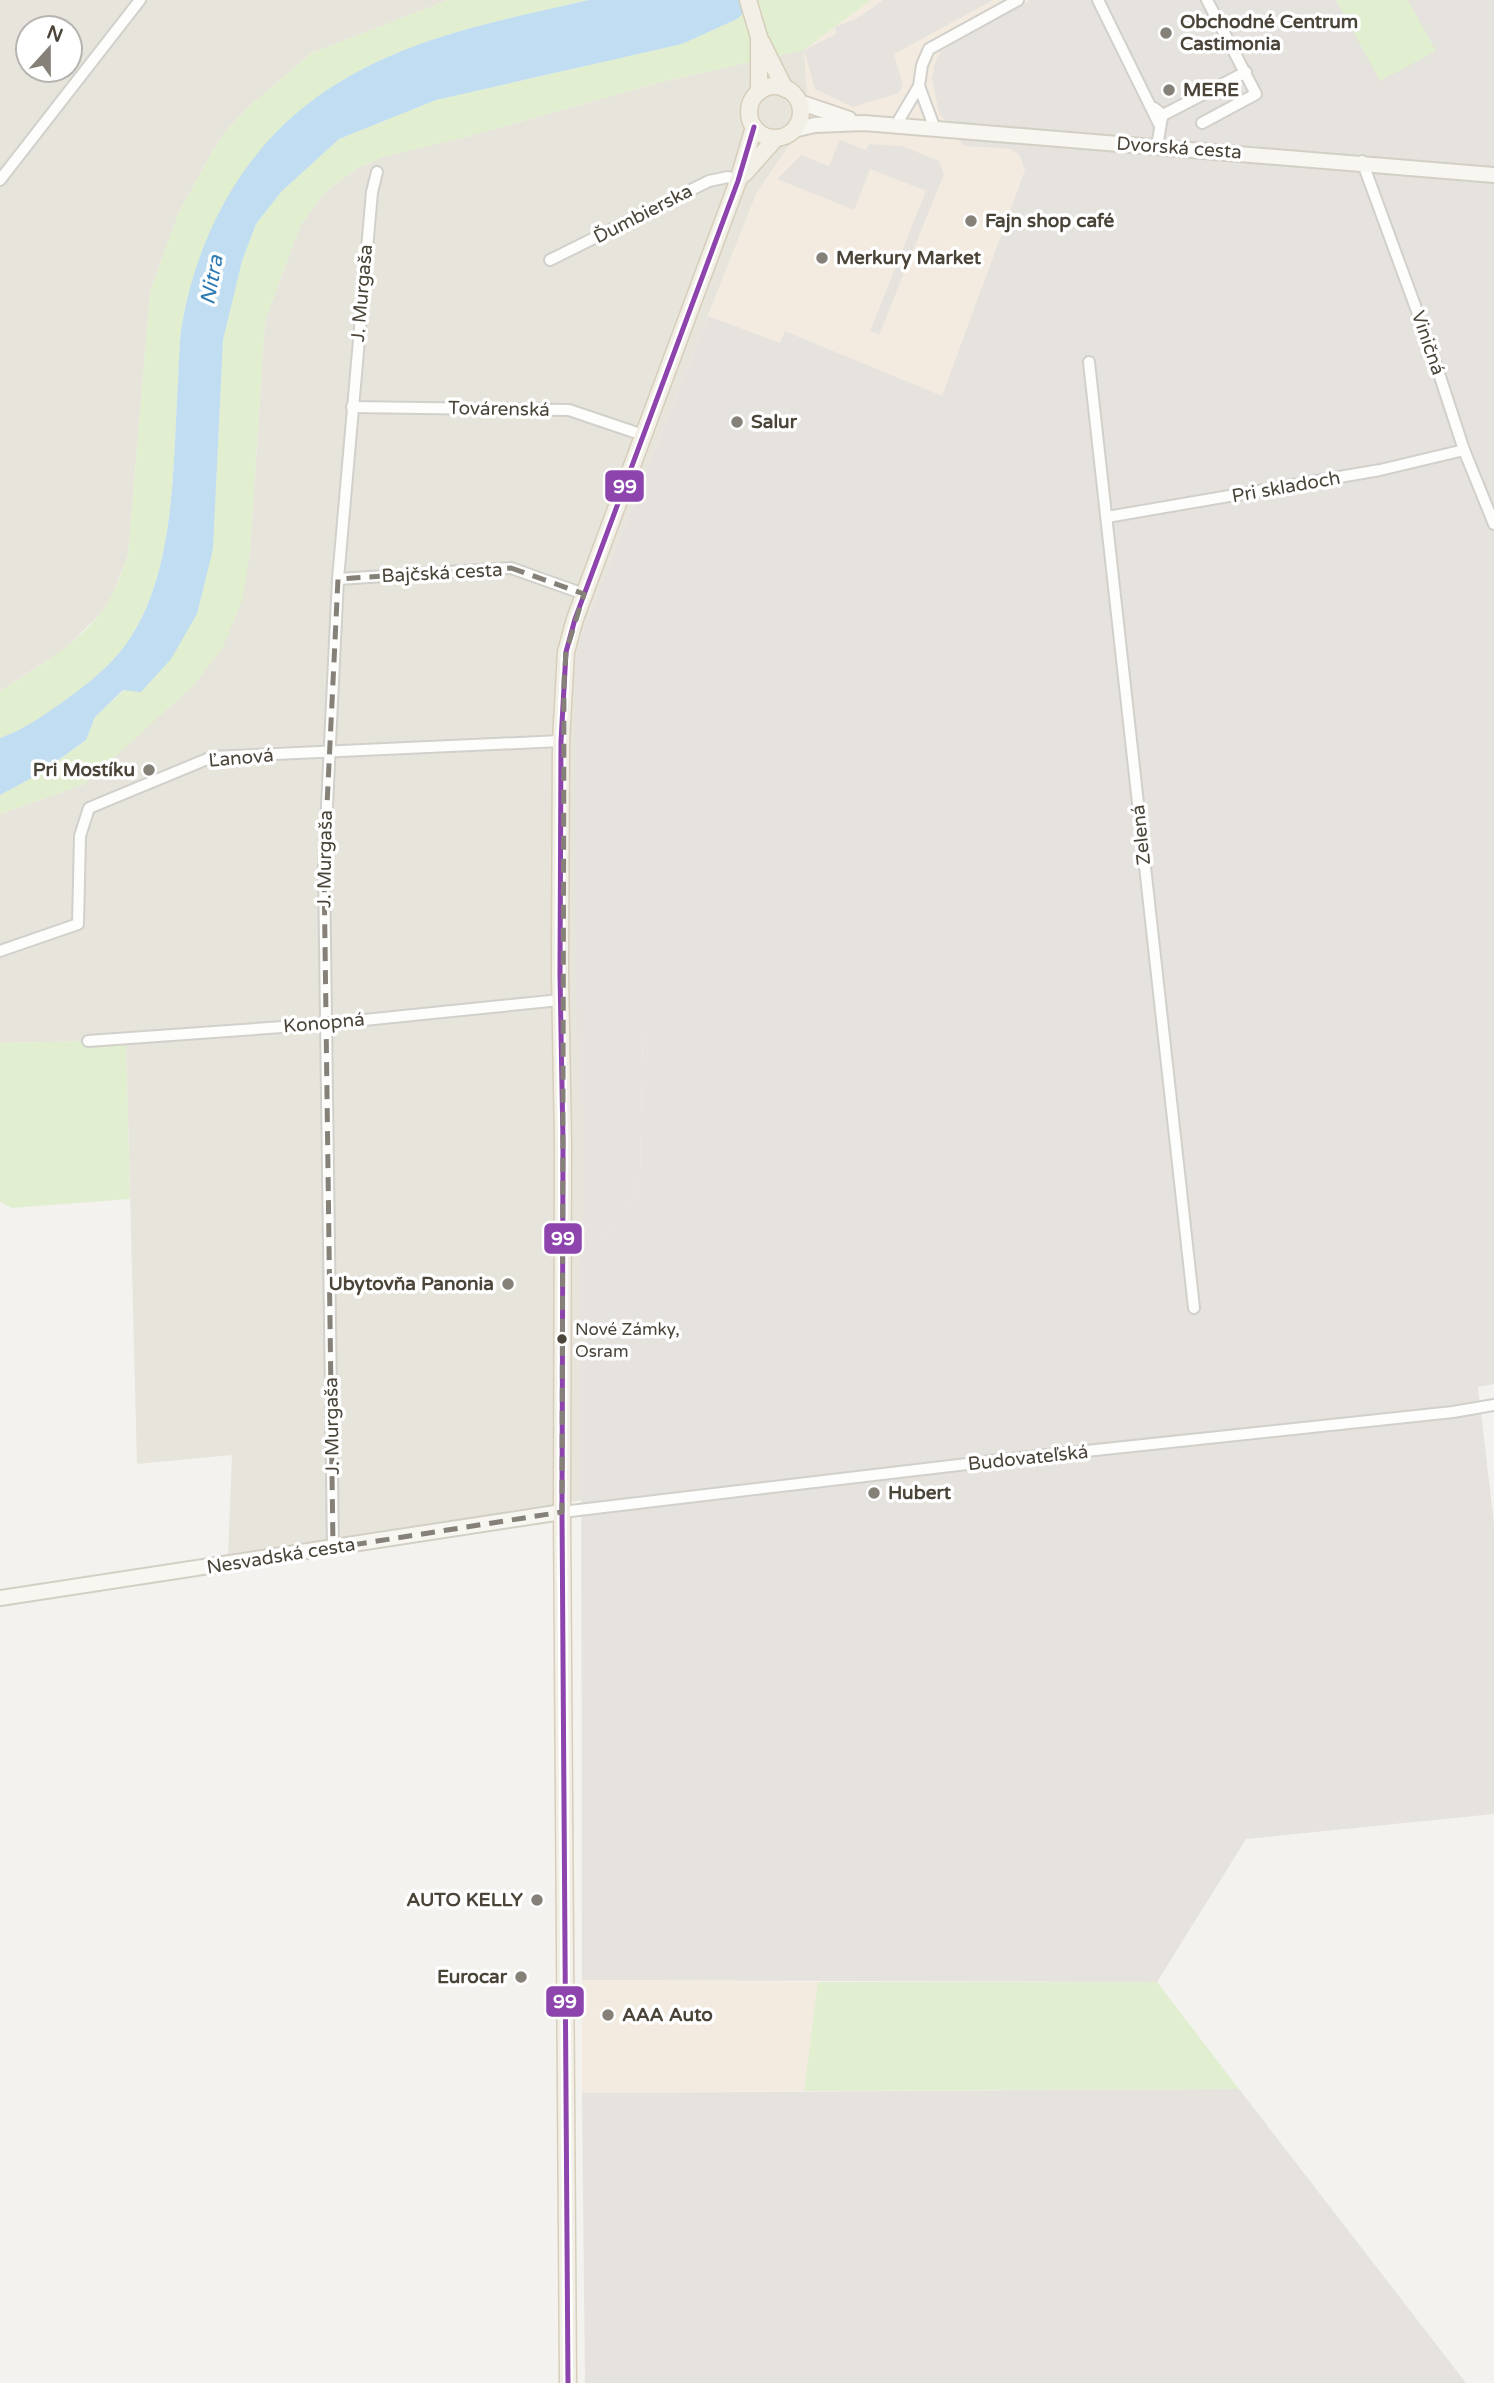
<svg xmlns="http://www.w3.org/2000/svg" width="1494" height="2383" font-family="'Varela Round',sans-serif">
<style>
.residential{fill:#e7e4dc;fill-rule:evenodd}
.commercial{fill:#f3ebdf}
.industrial{fill:#e6e2de}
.green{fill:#e1eecf}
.parking{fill:#e6e3df}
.water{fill:#c0ddf1}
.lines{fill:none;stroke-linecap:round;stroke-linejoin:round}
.street-casing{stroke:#d2d0cb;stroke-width:14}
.secondary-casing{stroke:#d3cfc5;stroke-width:18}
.primary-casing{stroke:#d6cebb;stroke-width:19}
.street{stroke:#fdfdfc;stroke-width:10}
.secondary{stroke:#f7f6f1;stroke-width:14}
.primary{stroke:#f2efe6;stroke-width:16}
.bus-1-casing{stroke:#fff;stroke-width:10}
.bus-1{stroke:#8e44ad;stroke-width:5}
.marked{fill:none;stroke:#868178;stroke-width:5;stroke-dasharray:14 9;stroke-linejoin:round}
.poi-dot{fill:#868178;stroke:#fff;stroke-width:2.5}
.bus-dot{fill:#4b4439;stroke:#fff;stroke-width:2.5}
.labels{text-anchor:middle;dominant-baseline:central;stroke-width:7;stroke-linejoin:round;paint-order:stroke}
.bus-label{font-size:17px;fill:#4b4439;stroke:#fff;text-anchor:start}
.poi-label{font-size:19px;font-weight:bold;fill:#4b4439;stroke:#fff;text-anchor:start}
.street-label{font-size:19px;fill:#4b4439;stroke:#fff}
.water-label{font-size:21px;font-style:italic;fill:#2e7ab2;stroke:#fff}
.line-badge{stroke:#fff;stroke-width:2.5}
.badge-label{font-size:19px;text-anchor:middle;font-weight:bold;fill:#fff}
</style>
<rect width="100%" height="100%" fill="#f4f2ee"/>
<g class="residential">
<path d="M0,0H448L312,53L252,104L225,132L211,154L178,214L150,292L128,555L113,594L103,611L65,649L0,691ZM28,28H70V70H28Z"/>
<path d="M804,50L809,117L757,192L581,636L575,663L643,1022L581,1255L583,1500L228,1554L232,1455L137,1464L126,1040L0,1043V814L85,784L250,553L265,321L301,224L325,192L358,168L382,157L463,138L657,83Z"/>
</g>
<g class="commercial">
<path d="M871,0H1030L941,51L935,63L964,146L1011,149L1019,155L1025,170L942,397L786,331L780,344L708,316L757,192L809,117L804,50Z"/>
<path d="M582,1980L818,1982L804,2091L582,2093Z"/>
</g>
<g class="industrial">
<path d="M1030,0H1494V1384L1478,1387L1494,1524V1814L1246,1839L1157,1982L582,1980L581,1255L604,1237L634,1197L640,1175L643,1023L575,974V663L581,636L708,316L780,343L785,331L942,396L1025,170L1019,155L1011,149L964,146L939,113L932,79L935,63L941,51Z"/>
<path d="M1239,2089L1466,2383H585L582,2093Z"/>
</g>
<g class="green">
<path d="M448,0H589C489,23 387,41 304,107C239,159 196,242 182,324C179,343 179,363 178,382C173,461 176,566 132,635C118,659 91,682 68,698C47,713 25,730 0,738V691C36,668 76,646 103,610C115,594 121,574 128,555L150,292L178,214L211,154L225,132L252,104L312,53Z"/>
<path d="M759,0H871L804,50L657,83L463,138L382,157L358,168L325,192L301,224L265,321L250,553L243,598L223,647L195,684L85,784L0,814V795L39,774L85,741L95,717L124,690L141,691L171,659L213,549L223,340L242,260L256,224L281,192L339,139L436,100L682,44L737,19Z"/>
<path d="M1336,0H1408L1436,51L1380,81Z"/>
<path d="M126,1040L130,1199L12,1208L0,1202V1043Z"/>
<path d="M818,1982H1157L1239,2089L804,2091Z"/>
</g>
<g class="parking">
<path d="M883,0H993L894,54L903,85L899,93L853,107L815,89L804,50L836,34L835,27L856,19Z"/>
<path d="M1195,0H1207L1239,59L1229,64Z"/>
<path d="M1228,71L1253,116L1225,129L1218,116L1207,122L1200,111L1180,120L1169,101Z"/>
<path d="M840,140L866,150L869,144L902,146L939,161L944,174L879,335L870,331L926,191L870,169L854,210L777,179L801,155L829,166Z"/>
<path d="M575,974L643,1022L640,1175L634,1197L604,1237L581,1255L584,1147Z"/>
<path d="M663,1288L666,1411L591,1412L588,1289Z"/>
<path d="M1303,1433L1307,1494L1239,1499L1234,1439Z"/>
</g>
<path class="water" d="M589,0H759L737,19L682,44L436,100L339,139L281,192L256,224L242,261L223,340L213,549L197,614L171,659L141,692L123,690L95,717L86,740L39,774L0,795V738C24,730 47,713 68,698C91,682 118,659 132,635C176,566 173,461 178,382C179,363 179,343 182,324C196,242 238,159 304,107C387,41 489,23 589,0Z"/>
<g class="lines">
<defs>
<g id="street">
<path d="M1098,0L1159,124"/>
<path d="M919,86L935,129"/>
<path d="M1154,108L1163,115L1246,72"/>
<path d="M1202,123L1256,94L1207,0"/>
<path d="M896,125L919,86L922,65L929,49L1018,0"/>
<path d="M1157,146L1162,117"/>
<path d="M1362,161L1432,352L1464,450L1494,524"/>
<path d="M0,180L140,0"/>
<path d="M550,260L709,181L728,177L738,181"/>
<path d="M1089,362L1194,1308"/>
<path d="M352,407L569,410L643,435"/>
<path d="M1107,517L1380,470L1464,450"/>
<path d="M338,579L511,568L584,594"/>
<path d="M0,951L78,924L80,836L89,808L212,757L561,741"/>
<path d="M88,1041L325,1024L560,1000"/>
<path d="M562,1512L1001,1460L1453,1412L1494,1405"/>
<path d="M333,1548L324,867L338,579L372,192L377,172"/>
</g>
<g id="secondary">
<path d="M799,102L849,119"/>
<path d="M793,130L815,125L864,123L1494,175"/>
<path d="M0,1598L562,1512"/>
</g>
<g id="primary">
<path d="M748,0L759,37V92"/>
<path d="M761,41L785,89"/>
<circle cx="775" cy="112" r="26"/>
<path d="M744,174L776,138"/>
<path d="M568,2383L562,1512L563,1142L560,975L561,741L566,652L575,619L738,181L754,127"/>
</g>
</defs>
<use href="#street" class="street-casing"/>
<use href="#secondary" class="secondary-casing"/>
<use href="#primary" class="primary-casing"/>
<use href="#street" class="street"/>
<use href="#secondary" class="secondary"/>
<use href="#primary" class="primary"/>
<defs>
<path id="bus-1" d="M568,2383L562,1512L563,1142L560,975L561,741L566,652L575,619L738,181L754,127"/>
</defs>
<use href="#bus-1" class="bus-1-casing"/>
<use href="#bus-1" class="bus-1"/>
</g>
<path class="marked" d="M511,568L584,594L566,652L564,681L562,1512L333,1548L324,867L338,579Z"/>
<g class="poi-dot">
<circle cx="1166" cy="33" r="7"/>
<circle cx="1169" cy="90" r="7"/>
<circle cx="971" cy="221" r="7"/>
<circle cx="822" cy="258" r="7"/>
<circle cx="737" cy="422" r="7"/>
<circle cx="149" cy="770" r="7"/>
<circle cx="508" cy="1284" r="7"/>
<circle cx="874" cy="1493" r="7"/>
<circle cx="537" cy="1900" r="7"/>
<circle cx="521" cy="1977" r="7"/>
<circle cx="608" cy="2015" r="7"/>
</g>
<circle class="bus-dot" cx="562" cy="1339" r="6"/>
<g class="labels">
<g class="bus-label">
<text x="575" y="1329">Nové Zámky,<tspan x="575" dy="22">Osram</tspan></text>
</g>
<g class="poi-label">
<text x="1180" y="22">Obchodné Centrum<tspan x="1180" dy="22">Castimonia</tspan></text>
<text x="1183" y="90">MERE</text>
<text x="985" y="221">Fajn shop café</text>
<text x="836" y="258">Merkury Market</text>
<text x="751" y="422">Salur</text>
<text x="135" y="770" text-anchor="end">Pri Mostíku</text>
<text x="494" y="1284" text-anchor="end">Ubytovňa Panonia</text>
<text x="888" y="1493">Hubert</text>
<text x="523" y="1900" text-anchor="end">AUTO KELLY</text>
<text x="507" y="1977" text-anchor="end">Eurocar</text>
<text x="622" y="2015">AAA Auto</text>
</g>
<g class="street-label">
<text transform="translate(1179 148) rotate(4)">Dvorská cesta</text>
<text transform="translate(643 214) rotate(-27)">Ďumbierska</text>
<text transform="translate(362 293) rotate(-85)">J. Murgaša</text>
<text transform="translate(1428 343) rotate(71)">Viničná</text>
<text transform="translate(499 409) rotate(1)">Továrenská</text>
<text transform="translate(1286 487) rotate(-10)">Pri skladoch</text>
<text transform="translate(442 573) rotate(-3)">Bajčská cesta</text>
<text transform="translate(241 758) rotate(-5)">Ľanová</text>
<text transform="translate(1141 835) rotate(-96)">Zelená</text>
<text transform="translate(325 859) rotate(-89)">J. Murgaša</text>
<text transform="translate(324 1023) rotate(-5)">Konopná</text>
<text transform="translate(332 1426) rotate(-91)">J. Murgaša</text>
<text transform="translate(1028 1458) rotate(-6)">Budovateľská</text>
<text transform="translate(281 1556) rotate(-9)">Nesvadská cesta</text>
</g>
<g class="water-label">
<text transform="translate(212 280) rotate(-80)">Nitra</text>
</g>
</g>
<g class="line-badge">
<rect x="604" y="469" width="41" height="34" rx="7" fill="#8e44ad"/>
<rect x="543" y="1222" width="40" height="33" rx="7" fill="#8e44ad"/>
<rect x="545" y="1985" width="40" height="33" rx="7" fill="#8e44ad"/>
</g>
<g class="badge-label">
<text x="625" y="493">99</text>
<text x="563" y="1245">99</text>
<text x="565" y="2008">99</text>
</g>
<g transform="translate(49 49) rotate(21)"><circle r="33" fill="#ffffff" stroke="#b7b4b0" stroke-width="2"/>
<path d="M0-5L12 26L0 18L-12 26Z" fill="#868178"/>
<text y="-10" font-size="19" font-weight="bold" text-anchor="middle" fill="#4b4439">N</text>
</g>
</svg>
